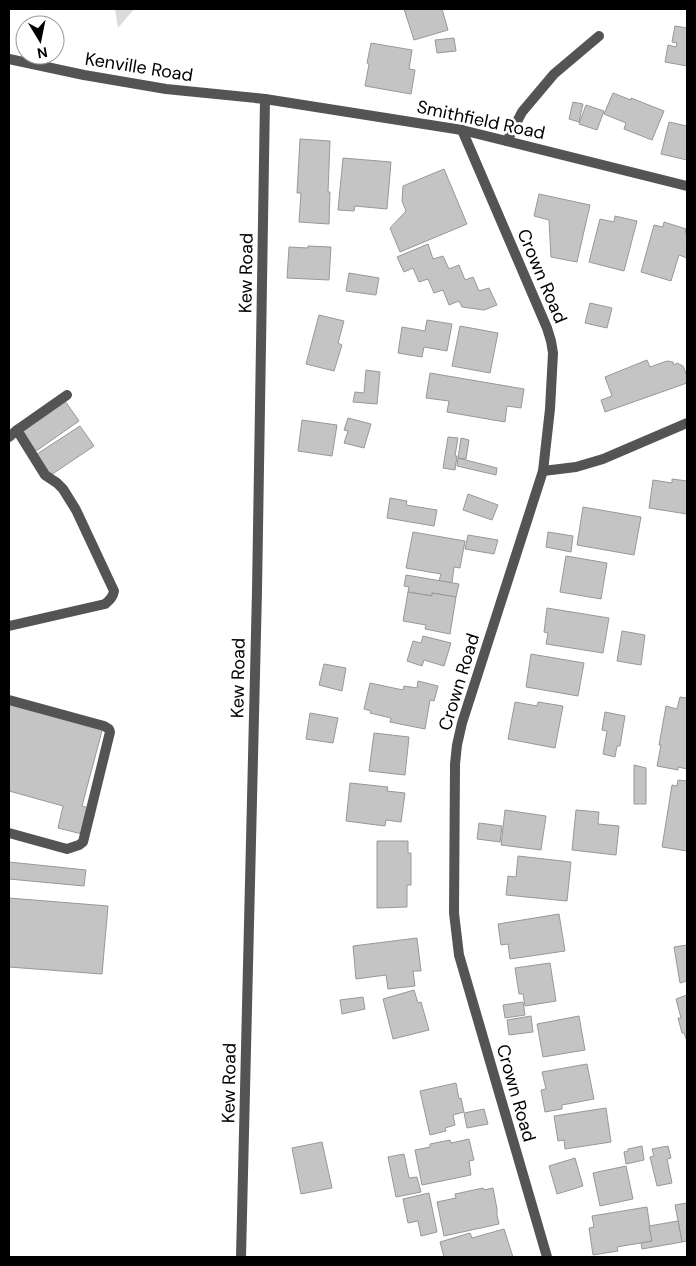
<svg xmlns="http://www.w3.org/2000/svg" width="696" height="1266" font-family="'DM Sans',sans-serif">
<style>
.green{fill:#dbdbdb}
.building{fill:#c4c4c4;stroke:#989898}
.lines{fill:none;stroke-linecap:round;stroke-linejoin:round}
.service{stroke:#545454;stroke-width:10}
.minor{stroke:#545454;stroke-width:10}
.labels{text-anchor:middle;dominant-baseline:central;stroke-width:5;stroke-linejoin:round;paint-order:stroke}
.street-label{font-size:18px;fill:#000;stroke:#fff}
</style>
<rect width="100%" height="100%" fill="#fff"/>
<path class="green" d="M115,9H134L118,28Z"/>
<g class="building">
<path d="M404,9H442L448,30L414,40Z"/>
<path d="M675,26L687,28V66L665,62L668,45L676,47L677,43L672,42Z"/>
<path d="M454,38L456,51L437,53L435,40Z"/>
<path d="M371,43L412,50L409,69L415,70L411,94L365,86L369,64L367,63Z"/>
<path d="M613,93L631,100V98L664,111L652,140L624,129L626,123L604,114Z"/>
<path d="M573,102L583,104L579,122L569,119Z"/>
<path d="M586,105L604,111L597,130L579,124Z"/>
<path d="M669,122L687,126V160L661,154Z"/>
<path d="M300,139L330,141L328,192H330L329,224L299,222L301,193H297Z"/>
<path d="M343,158L391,162L387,209L355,206L354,211L338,210Z"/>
<path d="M444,169L467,224L400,252L390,228L406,211L402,201L403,186Z"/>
<path d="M539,194L590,205L577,262L551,257L549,220L534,216Z"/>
<path d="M615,216L637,221L624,271L589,262L600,219L614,222Z"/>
<path d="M664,222L686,229L685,233L687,234V258L679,255L671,281L641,272L654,225L663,227Z"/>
<path d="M428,244L433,259L443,256L449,269L459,265L465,280L473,277L479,291L489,288L497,305L484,310L462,307L459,301L449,305L443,290L434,293L428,279L419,282L413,268L404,272L397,257Z"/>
<path d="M308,246L331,247L329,280L287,278L289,247L308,248Z"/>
<path d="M349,273L379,278L376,295L346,291Z"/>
<path d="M590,303L612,308L607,328L585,323Z"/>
<path d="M319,315L344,321L338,343L342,345L334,371L306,364Z"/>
<path d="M427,320L452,324L447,351L424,347L422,357L398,353L402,327L425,331Z"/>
<path d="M460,326L498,333L490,373L452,366Z"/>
<path d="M647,360L650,367L667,361L673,362L674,365L677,363L683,366L687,376V383L605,412L601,400L612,396L605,377Z"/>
<path d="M366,370L380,372L377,404L353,402L355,392L364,393Z"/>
<path d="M430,373L524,389L521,408L507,406L505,422L447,412L449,401L426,398Z"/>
<path d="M65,401L79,421L36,451L22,431Z"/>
<path d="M348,418L371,424L364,448L344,443L348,431L344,430Z"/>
<path d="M302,420L337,425L332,456L298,451Z"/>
<path d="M80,426L94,446L51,475L37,454Z"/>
<path d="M448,437L458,438L455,456H457L455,470L443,468Z"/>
<path d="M461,438L469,440L466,459L458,458Z"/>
<path d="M458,458L497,468L496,475L457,466Z"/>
<path d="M672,479L687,481V514L649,508L653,480L672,483Z"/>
<path d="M468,494L498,505L492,520L463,510Z"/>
<path d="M390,498L407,501L406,505L437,510L434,526L387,518Z"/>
<path d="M583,507L641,517L634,555L577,545Z"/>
<path d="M413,532L465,541L460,568L454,567L452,583L439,581L441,574L406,568Z"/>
<path d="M548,532L573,536L571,552L546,547Z"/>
<path d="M468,535L498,540L494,554L465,549Z"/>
<path d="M566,556L607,563L601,599L560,592Z"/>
<path d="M406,575L459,584L456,597L432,593V596L408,592L409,587L404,586Z"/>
<path d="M408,592L432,596V593L456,597L450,634L425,629L426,625L403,621Z"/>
<path d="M547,608L609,618L603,653L546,644L548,633L544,632Z"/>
<path d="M622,631L645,635L641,665L617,661Z"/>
<path d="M423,636L451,643L444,666L424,660L422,666L407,661L413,641L421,643Z"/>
<path d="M531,654L584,663L578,696L526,687Z"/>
<path d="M324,664L346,668L342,691L319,685Z"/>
<path d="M418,681L438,686L434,701L430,700L425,729L390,722L391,718L370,713L371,711L364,709L370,683L403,690L404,686L417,688Z"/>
<path d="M680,697L687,698V769L678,767V770L657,766L661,745H659L666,706L677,709Z"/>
<path d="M9,702L103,727L82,806L89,808L82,834L58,828L63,806L9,791Z"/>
<path d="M515,702L537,706L538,702L563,706L555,748L508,739Z"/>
<path d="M605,712L625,716L620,746H617L615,757L603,754L607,731L602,730Z"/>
<path d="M310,713L338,718L333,743L306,739Z"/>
<path d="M374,733L409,737L405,775L369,771Z"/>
<path d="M634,765L646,768V804H634Z"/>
<path d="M678,780L687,781V851L662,847L672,785L677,786Z"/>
<path d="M350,783L388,787L387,791L405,793L401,822L386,820L385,826L346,821Z"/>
<path d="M505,810L546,816L541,850L501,845Z"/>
<path d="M576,810L599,812L598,824L619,826L616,855L572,850Z"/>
<path d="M479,823L502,826L500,842L477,839Z"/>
<path d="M377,841H408V853H411V885H407V907L377,908Z"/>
<path d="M518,856L571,862L567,901L506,895L508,876L516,877Z"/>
<path d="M9,862L86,870L84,886L9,879Z"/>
<path d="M9,898L108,906L102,974L9,967Z"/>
<path d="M559,914L565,951L510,959L508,944L501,945L498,924Z"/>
<path d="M417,938L421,971H413L415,986L388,989L386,975L356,979L353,946Z"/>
<path d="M687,945V981L680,983L674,947Z"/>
<path d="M550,963L556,1001L525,1006L523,994H519L515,968Z"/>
<path d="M414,990L418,1003L421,1002L429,1030L393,1039L383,999Z"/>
<path d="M687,995V1041L684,1033H682L678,1018H681L676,999Z"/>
<path d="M363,997L365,1009L342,1014L340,1000Z"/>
<path d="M523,1002L525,1015L505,1018L503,1005Z"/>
<path d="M531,1016L533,1032L509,1035L507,1020Z"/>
<path d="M579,1016L585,1050L543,1057L537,1024Z"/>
<path d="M587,1064L594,1099L562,1105V1109L545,1112L541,1090L546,1089L542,1072Z"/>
<path d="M456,1083L459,1099L461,1098L464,1112L453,1115L455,1125L445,1128L446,1131L430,1135L420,1091Z"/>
<path d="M606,1108L611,1142L565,1149L564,1140L558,1141L554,1116Z"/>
<path d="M484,1109L488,1124L467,1128L464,1113Z"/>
<path d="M469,1139L474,1160L469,1161L471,1175L422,1185L415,1150L430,1147V1144L450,1140L451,1143Z"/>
<path d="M322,1142L332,1188L301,1194L292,1148Z"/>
<path d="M642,1146L644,1160L626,1164L624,1152L628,1151V1149Z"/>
<path d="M668,1146L671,1158L667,1159L672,1183L657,1186L650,1157L654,1156L652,1149Z"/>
<path d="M404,1154L409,1178L417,1177L421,1192L396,1197L388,1157Z"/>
<path d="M575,1158L583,1186L557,1194L549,1166Z"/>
<path d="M626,1166L633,1199L600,1206L593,1173Z"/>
<path d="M483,1188L484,1190L493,1188L497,1209V1215L499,1224L444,1236L437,1202L456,1198L455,1194Z"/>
<path d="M429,1193L437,1232L421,1236L418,1221L408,1223L403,1199Z"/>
<path d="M687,1203V1241L682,1242L675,1205Z"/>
<path d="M647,1207L652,1241L617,1247L618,1251L593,1255L589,1228L594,1227L592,1216Z"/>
<path d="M678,1221L682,1242L642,1249L641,1243L652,1241L649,1226Z"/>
<path d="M504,1229L513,1257H444L440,1242L470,1233L472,1238Z"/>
</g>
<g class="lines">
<g class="service">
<path d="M507,141L522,112L554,74L599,36"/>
<path d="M9,437L17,430"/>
<path d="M9,626L105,604C110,600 113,597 114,591L76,510L63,489L57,483L45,475L17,430L67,395"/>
<path d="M9,700L104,726L109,729L110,732L83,842L79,845L67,849L9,833"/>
</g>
<g class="minor">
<path d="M9,59L84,75L166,89L265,99L462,130L687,186"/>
<path d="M462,130L547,328L551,341L553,353L550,409L543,471L462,723L457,745L455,764L454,913L459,955L547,1257"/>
<path d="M543,471L576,467L603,459L687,423"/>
<path d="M241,1257L257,591L265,99"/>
</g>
</g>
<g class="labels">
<g class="street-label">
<text transform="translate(139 67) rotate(9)">Kenville Road</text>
<text transform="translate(481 120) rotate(12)">Smithfield Road</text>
<text transform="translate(246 273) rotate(-89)">Kew Road</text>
<text transform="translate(542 276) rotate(67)">Crown Road</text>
<text transform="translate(238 678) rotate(-89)">Kew Road</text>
<text transform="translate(459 682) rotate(-73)">Crown Road</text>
<text transform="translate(229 1083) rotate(-89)">Kew Road</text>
<text transform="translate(516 1093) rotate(74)">Crown Road</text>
</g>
</g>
<rect width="696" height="1266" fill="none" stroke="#000000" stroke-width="20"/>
<g transform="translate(40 40) rotate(170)"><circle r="24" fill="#ffffff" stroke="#999999"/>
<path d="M0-4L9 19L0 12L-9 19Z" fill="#000000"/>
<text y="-8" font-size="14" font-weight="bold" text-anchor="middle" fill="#000000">N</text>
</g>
</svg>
